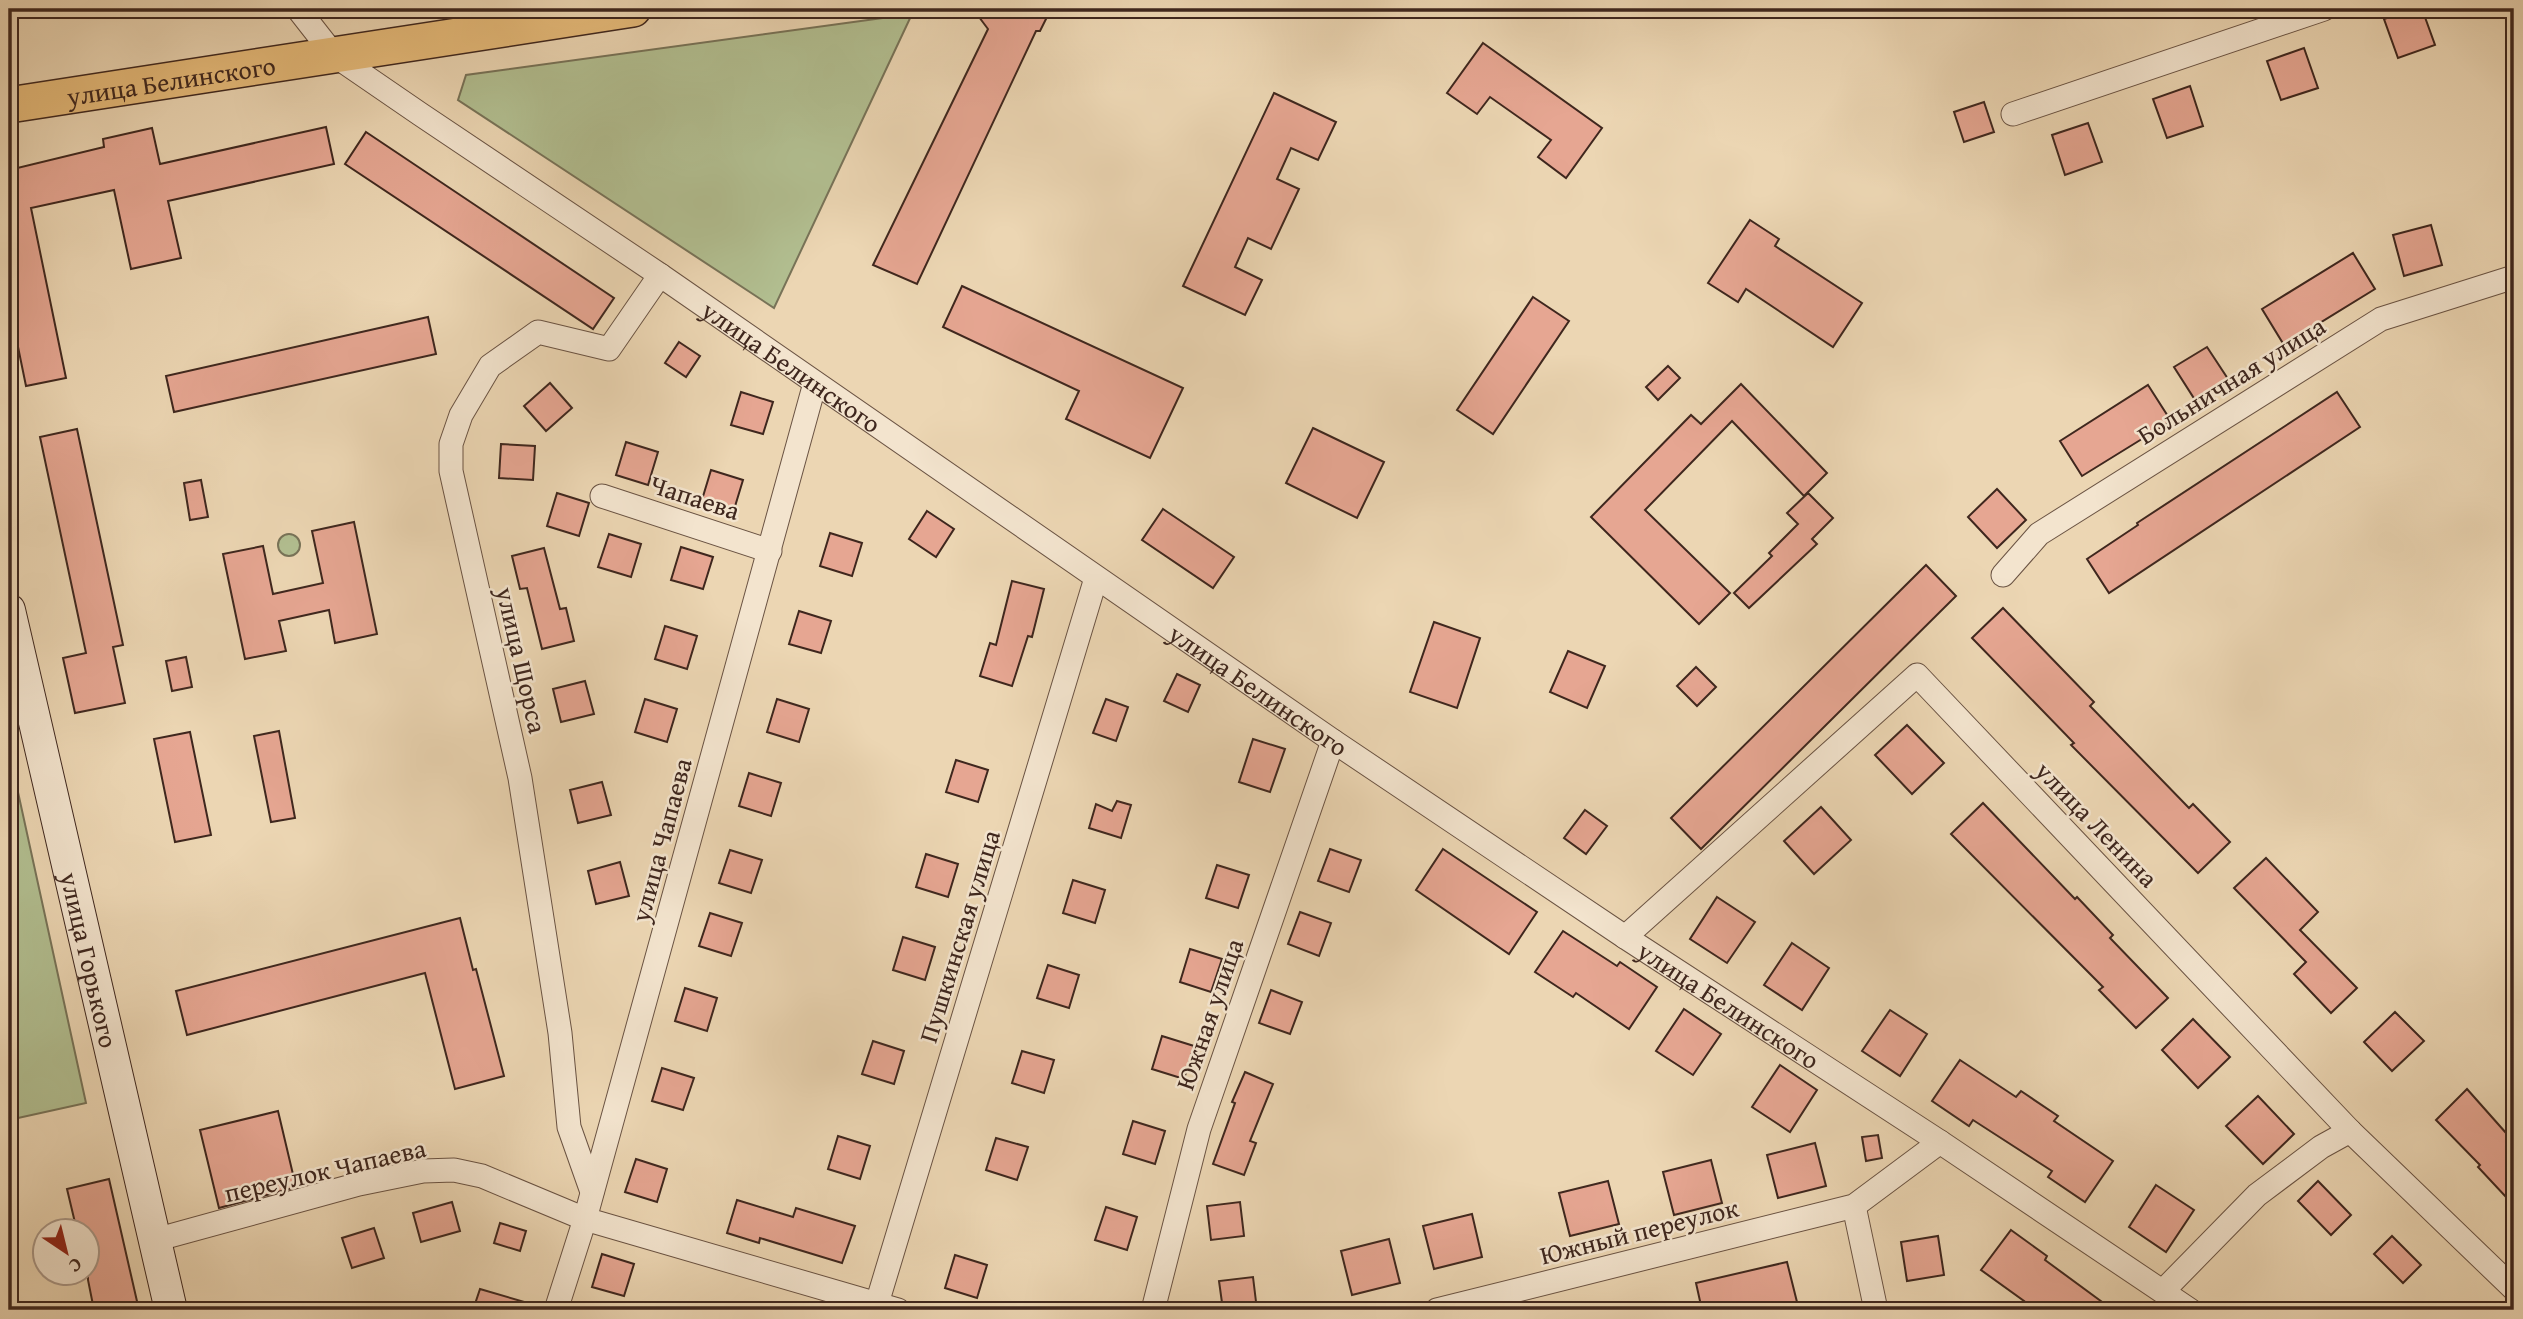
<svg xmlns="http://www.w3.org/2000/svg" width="2523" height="1319" font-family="'Gentium Book Plus',serif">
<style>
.green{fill:#b2bf91;stroke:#787358;stroke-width:2}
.building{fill:#e6a692;stroke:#3f271e;stroke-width:2}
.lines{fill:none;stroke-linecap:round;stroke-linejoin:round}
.street-casing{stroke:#6a5343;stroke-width:25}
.secondary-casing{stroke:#3f271e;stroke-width:34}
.primary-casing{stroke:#3f271e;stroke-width:38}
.street{stroke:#f3e4ce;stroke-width:23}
.secondary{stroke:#f3e4ce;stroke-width:32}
.primary{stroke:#e6bb7a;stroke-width:35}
.labels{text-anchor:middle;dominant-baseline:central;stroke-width:5;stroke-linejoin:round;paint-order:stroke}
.street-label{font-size:26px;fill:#3f271e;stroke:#f3e4ce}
</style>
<rect width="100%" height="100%" fill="#ecd6b3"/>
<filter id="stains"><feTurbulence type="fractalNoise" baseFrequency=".00286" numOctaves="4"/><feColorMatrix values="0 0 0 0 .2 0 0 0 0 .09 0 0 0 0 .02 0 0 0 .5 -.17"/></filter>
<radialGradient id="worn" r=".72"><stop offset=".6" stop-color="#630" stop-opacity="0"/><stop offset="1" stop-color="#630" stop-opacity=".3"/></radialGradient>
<g class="green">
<path d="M912,14L774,308L458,100L466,75Z"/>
<circle cx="289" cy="545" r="11"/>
<path d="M9,751L86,1103L9,1120Z"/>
</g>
<g class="building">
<path d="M973,9H1051L1040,31H1036L917,284L873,265L988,29Z"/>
<path d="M2413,9H2422L2435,45L2398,58L2384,19Z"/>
<path d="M1483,43L1602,128L1566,178L1538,157L1551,140L1490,97L1477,114L1447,93Z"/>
<path d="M2304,48L2318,88L2281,100L2267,61Z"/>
<path d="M2190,86L2203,126L2167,138L2153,99Z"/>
<path d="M1274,93L1336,122L1318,160L1291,148L1277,179L1299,189L1271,249L1248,238L1235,267L1262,280L1245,315L1183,286Z"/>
<path d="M1984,102L1994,132L1964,142L1954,112Z"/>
<path d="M2088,123L2102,162L2065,175L2052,135Z"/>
<path d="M326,127L334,164L168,201L181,258L131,269L114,190L31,208L66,378L26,386L9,303V170L104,147L103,139L152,128L160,164Z"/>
<path d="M366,132L614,298L593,329L345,164Z"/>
<path d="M1750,220L1779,239L1775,246L1862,303L1833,347L1746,289L1738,302L1708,283Z"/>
<path d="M2431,225L2442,265L2404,276L2393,235Z"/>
<path d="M2353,253L2375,289L2284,345L2262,309Z"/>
<path d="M962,286L1183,388L1150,458L1066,419L1079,391L943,327Z"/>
<path d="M1533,297L1569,321L1493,434L1457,410Z"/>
<path d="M428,317L436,354L174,412L166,376Z"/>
<path d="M679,342L700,356L686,377L665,363Z"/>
<path d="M2207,347L2230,382L2197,403L2174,367Z"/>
<path d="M1668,366L1680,378L1658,400L1646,387Z"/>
<path d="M550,383L572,408L546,431L524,406Z"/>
<path d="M1741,384L1827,473L1804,496L1732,421L1645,510L1730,593L1699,624L1591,517L1691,415L1701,424Z"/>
<path d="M2148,385L2171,421L2082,476L2060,441Z"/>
<path d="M741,392L773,402L763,434L731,425Z"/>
<path d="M2337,392L2360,427L2109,593L2087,559L2138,525L2137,523Z"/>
<path d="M1313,428L1384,462L1357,518L1286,483Z"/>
<path d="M77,429L123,645L113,647L125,703L75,713L63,658L86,653L40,437Z"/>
<path d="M626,442L658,452L648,485L616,475Z"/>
<path d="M501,444L535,446L533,480L499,478Z"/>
<path d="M711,470L743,480L733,513L701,503Z"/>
<path d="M201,480L208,517L190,520L184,483Z"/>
<path d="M1997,489L2026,520L1997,548L1968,517Z"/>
<path d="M557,493L589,503L579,536L547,526Z"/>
<path d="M1808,493L1833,518L1812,539L1817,544L1749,608L1734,593L1772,556L1769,553L1798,524L1787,513Z"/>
<path d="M1163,509L1234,557L1213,588L1142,540Z"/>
<path d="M927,511L954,529L936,557L909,539Z"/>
<path d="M354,522L377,634L335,643L329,610L279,621L286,651L245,659L223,554L263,546L273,594L323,583L312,531Z"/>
<path d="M830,533L862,543L852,576L820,566Z"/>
<path d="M609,534L641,544L631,577L598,567Z"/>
<path d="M681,547L713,557L703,589L671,580Z"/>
<path d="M544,548L560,609L566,608L574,641L542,649L527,588L520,589L512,556Z"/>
<path d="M1926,565L1956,596L1701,849L1671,818Z"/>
<path d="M1012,581L1044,589L1032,637L1028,636L1012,686L980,676L990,643L996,645Z"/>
<path d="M2003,608L2094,702L2090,706L2189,808L2193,804L2230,842L2198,873L2071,745L2074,743L1972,638Z"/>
<path d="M799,611L831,621L821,653L789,644Z"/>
<path d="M1434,622L1480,638L1457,708L1410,692Z"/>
<path d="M665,626L697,636L687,669L655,659Z"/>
<path d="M1568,651L1605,666L1587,708L1550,692Z"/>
<path d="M186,657L192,687L172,691L166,661Z"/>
<path d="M1696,667L1716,687L1697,706L1677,686Z"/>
<path d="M1177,674L1200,685L1188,712L1164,701Z"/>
<path d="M585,681L594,714L561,722L553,689Z"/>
<path d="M645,699L677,709L667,742L635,732Z"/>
<path d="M777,699L809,709L799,742L767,732Z"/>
<path d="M1106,699L1128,707L1116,741L1093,733Z"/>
<path d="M1907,725L1944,763L1912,794L1875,755Z"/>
<path d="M279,731L295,818L271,822L254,736Z"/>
<path d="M190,732L211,835L175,842L154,739Z"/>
<path d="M1253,739L1285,749L1270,792L1239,782Z"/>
<path d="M956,760L988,770L978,802L946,792Z"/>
<path d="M749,773L781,783L771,816L739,806Z"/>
<path d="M602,782L611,815L578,823L570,790Z"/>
<path d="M1117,801L1131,805L1121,838L1089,828L1096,804L1112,811Z"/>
<path d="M1983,803L2075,899L2077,897L2113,935L2110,938L2168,998L2136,1028L2099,990L2103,987L1951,834Z"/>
<path d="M1821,807L1851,840L1814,874L1784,841Z"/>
<path d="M1585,810L1607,826L1586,854L1564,838Z"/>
<path d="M1330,849L1361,860L1349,892L1318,881Z"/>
<path d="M1443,849L1537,912L1509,954L1416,890Z"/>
<path d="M730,850L762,860L751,893L719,883Z"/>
<path d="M926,854L958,864L948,897L916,887Z"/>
<path d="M2266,858L2318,912L2300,930L2357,988L2331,1013L2294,974L2306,962L2234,888Z"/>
<path d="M620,862L629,896L596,904L588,871Z"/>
<path d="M1217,865L1249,875L1238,908L1206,898Z"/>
<path d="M1073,880L1105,890L1095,923L1063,913Z"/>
<path d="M1717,897L1755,922L1727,963L1690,939Z"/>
<path d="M1300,912L1331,923L1319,956L1288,944Z"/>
<path d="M710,913L742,923L731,956L699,946Z"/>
<path d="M460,918L473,970L476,969L504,1076L455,1089L425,973L187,1035L176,991Z"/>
<path d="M1563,931L1617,966L1620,962L1657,987L1629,1029L1576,993L1573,997L1535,972Z"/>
<path d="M903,937L935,947L925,980L893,970Z"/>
<path d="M1792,943L1829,968L1802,1010L1764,985Z"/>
<path d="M1190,949L1222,959L1211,992L1180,982Z"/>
<path d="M1048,965L1079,975L1069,1008L1037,998Z"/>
<path d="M685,988L717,998L707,1031L675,1021Z"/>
<path d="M1271,990L1302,1002L1290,1034L1259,1023Z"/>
<path d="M1684,1009L1721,1034L1693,1075L1656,1051Z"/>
<path d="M1890,1010L1927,1034L1900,1076L1862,1051Z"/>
<path d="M2395,1012L2424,1041L2392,1071L2364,1042Z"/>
<path d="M2193,1019L2230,1057L2198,1088L2162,1050Z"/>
<path d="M1162,1036L1194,1046L1184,1079L1152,1069Z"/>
<path d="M873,1041L904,1051L894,1084L862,1074Z"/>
<path d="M1022,1051L1054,1060L1044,1093L1012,1083Z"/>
<path d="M1960,1060L2016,1097L2021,1091L2058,1116L2054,1121L2113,1161L2085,1202L2048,1177L2052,1171L1973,1120L1969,1126L1932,1101Z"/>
<path d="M1780,1065L1817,1090L1790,1132L1752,1107Z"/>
<path d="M662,1068L694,1078L683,1110L652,1101Z"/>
<path d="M1245,1072L1273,1084L1250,1141L1256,1143L1244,1175L1213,1164L1235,1103L1232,1102Z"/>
<path d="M2467,1089L2514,1142V1188L2506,1197L2478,1167L2480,1165L2436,1120Z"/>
<path d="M2258,1096L2294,1134L2263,1164L2226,1126Z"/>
<path d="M278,1111L296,1187L219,1208L200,1130Z"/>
<path d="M1133,1121L1165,1131L1155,1164L1123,1154Z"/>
<path d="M1878,1135L1882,1158L1866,1161L1862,1137Z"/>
<path d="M838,1136L870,1146L860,1179L828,1169Z"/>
<path d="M996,1138L1028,1147L1017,1180L986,1170Z"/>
<path d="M1815,1143L1826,1186L1778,1198L1767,1155Z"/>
<path d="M636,1159L667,1169L657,1202L625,1192Z"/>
<path d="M1711,1160L1722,1203L1674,1215L1663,1172Z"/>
<path d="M109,1179L139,1310H94L88,1280V1231H77L67,1189Z"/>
<path d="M1608,1181L1619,1224L1570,1236L1559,1193Z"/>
<path d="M2318,1181L2351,1215L2331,1235L2298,1201Z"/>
<path d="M2156,1185L2194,1210L2166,1252L2129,1227Z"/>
<path d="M737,1200L793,1217L796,1208L855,1226L842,1263L760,1238L759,1243L727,1233Z"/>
<path d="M452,1202L460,1231L421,1242L413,1213Z"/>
<path d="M1240,1202L1244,1236L1211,1240L1207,1206Z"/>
<path d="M1106,1207L1137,1217L1127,1250L1095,1240Z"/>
<path d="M1472,1214L1482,1257L1434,1269L1423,1226Z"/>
<path d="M500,1223L526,1231L520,1251L494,1243Z"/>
<path d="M374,1228L384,1258L352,1268L342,1238Z"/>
<path d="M2011,1230L2047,1256L2045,1260L2113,1310H2017L2024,1301L1981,1270Z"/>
<path d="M1938,1236L1944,1275L1907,1281L1901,1242Z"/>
<path d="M2392,1236L2421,1265L2403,1283L2374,1254Z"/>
<path d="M1389,1239L1400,1283L1352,1295L1341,1251Z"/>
<path d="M602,1254L634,1264L624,1296L592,1287Z"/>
<path d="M955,1255L987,1265L977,1298L945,1288Z"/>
<path d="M1787,1262L1798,1306L1780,1310H1702L1696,1283Z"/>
<path d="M1253,1277L1257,1310H1223L1219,1281Z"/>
<path d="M480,1289L538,1306L537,1310H473Z"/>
</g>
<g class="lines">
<defs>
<g id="street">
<path id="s1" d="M298,9L334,55L420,114L660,275L1333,741L1625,937L1940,1142L2190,1310"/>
<path d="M2013,114L2324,9"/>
<path d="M602,496L770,551"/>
<path d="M2003,575L2039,534L2381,319L2514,277"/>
<path d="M1625,937L1917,675L2350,1131L2514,1289"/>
<path d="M592,1192L569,1127L560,1033L520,778L451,471V444L461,415L490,366L538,332L609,349L660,275"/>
<path d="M1854,1206L1876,1310"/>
<path d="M155,1240L359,1184L423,1171L454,1170L482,1176L585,1219L898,1310"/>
<path d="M2163,1291L2257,1195L2321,1147L2350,1131"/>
<path d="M556,1310L585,1219L815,383"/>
<path d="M875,1310L1096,578"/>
<path d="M1153,1310L1199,1129L1333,741"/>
<path d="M1437,1310L1854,1206L1940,1142"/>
</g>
<g id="secondary">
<path id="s2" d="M9,610L171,1310"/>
</g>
<g id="primary">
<path id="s3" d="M9,105L633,9"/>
</g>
</defs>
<use href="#street" class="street-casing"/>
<use href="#secondary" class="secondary-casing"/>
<use href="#primary" class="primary-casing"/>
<use href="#street" class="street"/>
<use href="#secondary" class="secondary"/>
<use href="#primary" class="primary"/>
</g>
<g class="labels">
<g class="street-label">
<text stroke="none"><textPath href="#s3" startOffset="164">улица Белинского</textPath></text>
<text stroke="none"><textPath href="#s1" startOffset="612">улица Белинского</textPath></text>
<text transform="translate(2231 380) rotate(-32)">Больничная улица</text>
<text transform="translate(695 497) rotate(18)">Чапаева</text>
<text transform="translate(522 660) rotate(77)">улица Щорса</text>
<text stroke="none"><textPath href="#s1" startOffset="1180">улица Белинского</textPath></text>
<text transform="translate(2097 824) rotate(46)">улица Ленина</text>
<text transform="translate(661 840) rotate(-75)">улица Чапаева</text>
<text transform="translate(959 936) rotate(-73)">Пушкинская улица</text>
<text stroke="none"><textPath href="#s2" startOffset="359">улица Горького</textPath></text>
<text stroke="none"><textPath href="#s1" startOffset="1746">улица Белинского</textPath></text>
<text transform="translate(1209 1014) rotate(-71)">Южная улица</text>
<text transform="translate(325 1170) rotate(-13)">переулок Чапаева</text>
<text transform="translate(1639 1231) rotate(-14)">Южный переулок</text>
</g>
</g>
<rect width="2523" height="1319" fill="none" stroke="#ecd6b3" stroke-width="35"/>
<rect x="10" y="10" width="2502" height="1298" fill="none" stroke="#3f271e" stroke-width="3.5"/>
<rect x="18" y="18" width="2488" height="1284" fill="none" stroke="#3f271e" stroke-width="2"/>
<g transform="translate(66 1252) rotate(145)"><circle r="33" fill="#f3e4ce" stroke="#ab9888" stroke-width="2"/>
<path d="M0-5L12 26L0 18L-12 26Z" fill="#8f2418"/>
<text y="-10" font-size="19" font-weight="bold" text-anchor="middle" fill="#3f271e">С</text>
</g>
<rect width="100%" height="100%" filter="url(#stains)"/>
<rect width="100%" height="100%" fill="url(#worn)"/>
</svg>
